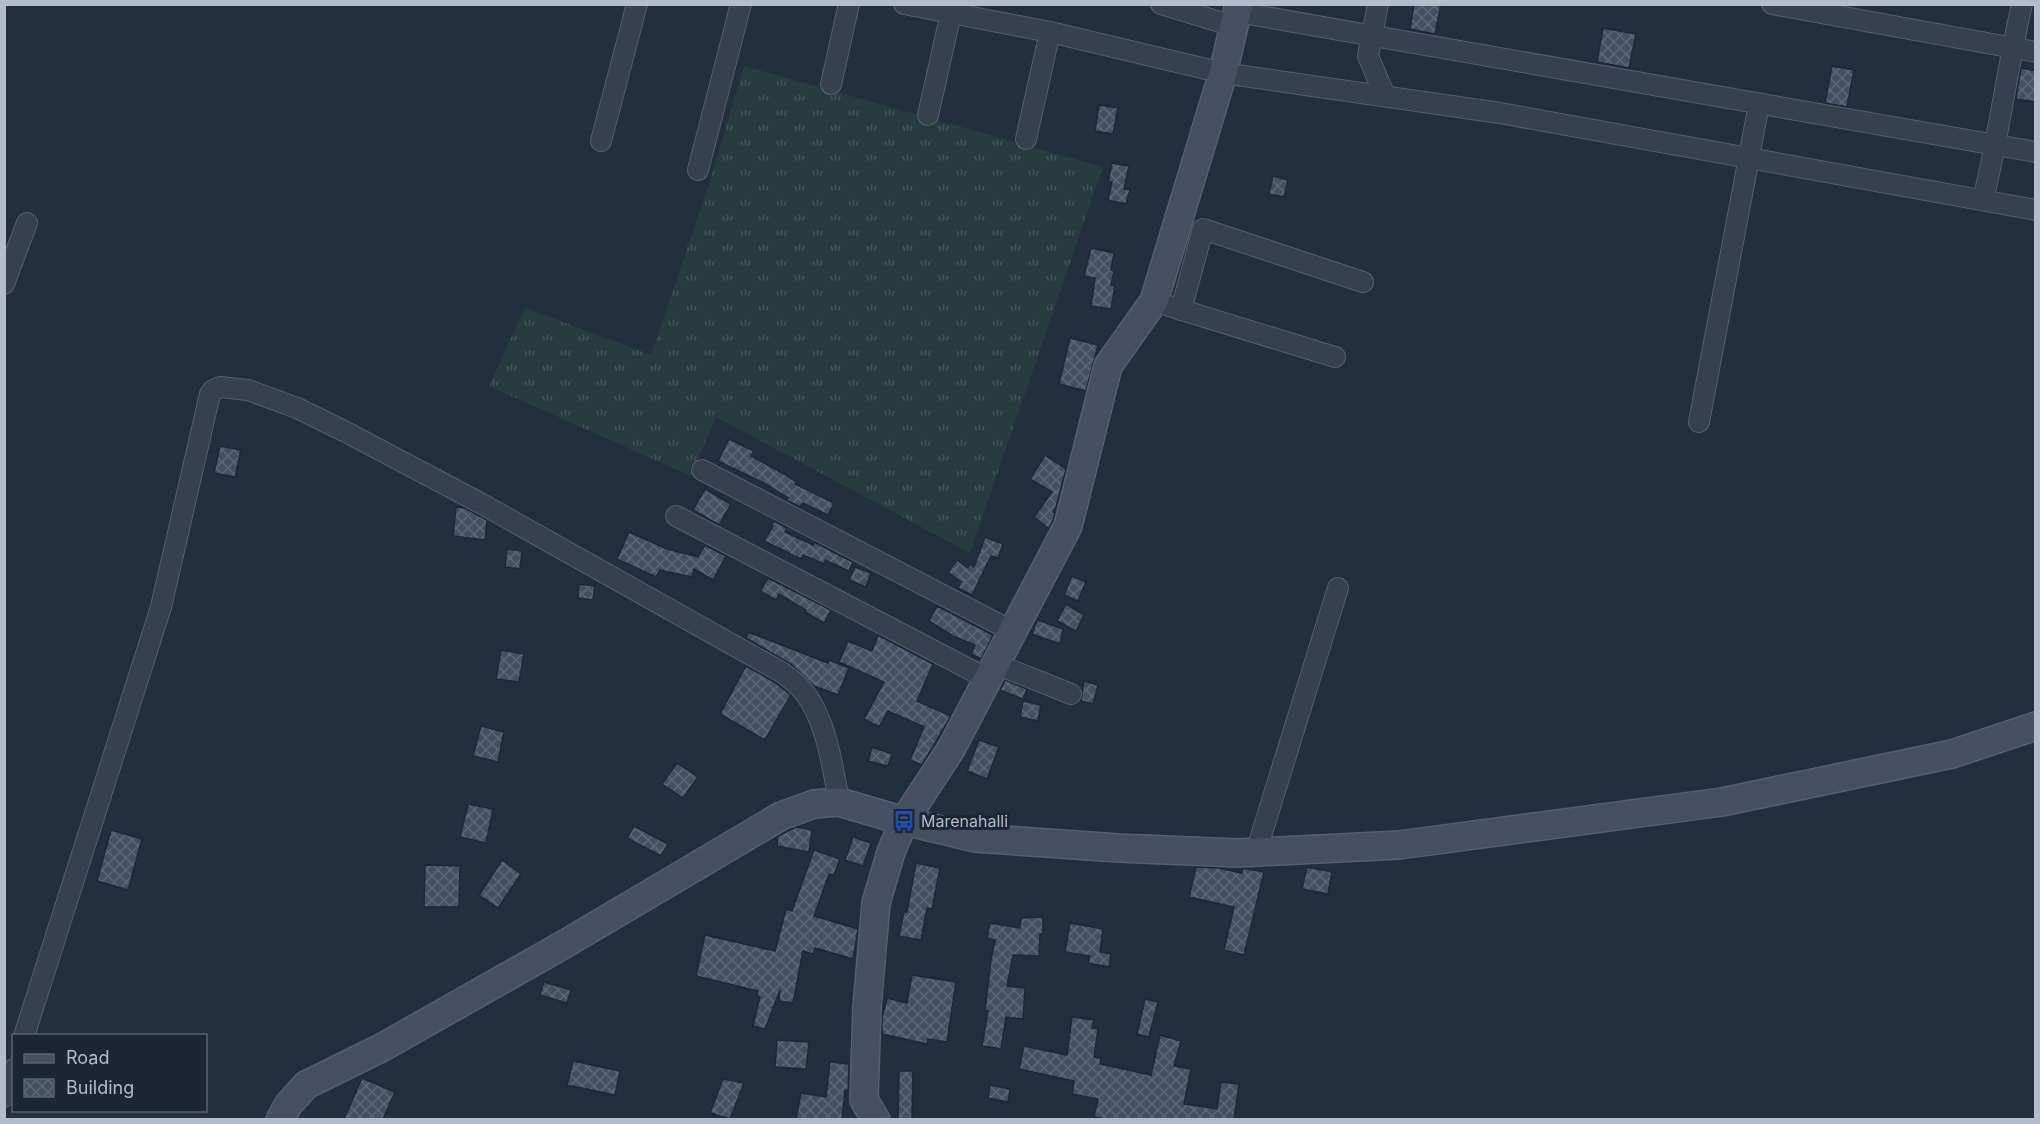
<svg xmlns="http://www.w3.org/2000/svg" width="2040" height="1124" font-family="Inter,sans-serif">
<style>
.grass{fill:url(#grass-tufts)}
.building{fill:url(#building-cross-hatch);stroke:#1f2835;stroke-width:1.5}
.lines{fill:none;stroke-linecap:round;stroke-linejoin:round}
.street-casing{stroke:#565f6c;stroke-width:22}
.secondary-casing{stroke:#565f6c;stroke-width:30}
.street{stroke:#38414e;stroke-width:20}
.secondary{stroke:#465061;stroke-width:27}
.labels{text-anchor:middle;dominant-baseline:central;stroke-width:6;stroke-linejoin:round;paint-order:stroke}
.poi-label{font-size:16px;fill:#b4bcc9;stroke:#1d2633;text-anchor:start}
</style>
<defs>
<pattern id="grass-tufts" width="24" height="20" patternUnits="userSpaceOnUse" patternTransform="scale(1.5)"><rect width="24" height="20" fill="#263c3f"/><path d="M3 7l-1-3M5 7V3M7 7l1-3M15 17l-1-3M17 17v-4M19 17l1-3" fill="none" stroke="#435659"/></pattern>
<pattern id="building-cross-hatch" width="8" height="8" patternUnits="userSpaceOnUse" patternTransform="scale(1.5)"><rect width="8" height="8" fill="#455162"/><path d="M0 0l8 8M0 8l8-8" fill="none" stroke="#5d6877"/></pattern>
</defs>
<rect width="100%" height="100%" fill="#242f3e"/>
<path class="grass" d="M744,66L1103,167L970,553L716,417L691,476L489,386L525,308L651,355L709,184Z"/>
<g class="building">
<path d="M1414,4H1441L1435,34L1410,29Z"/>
<path d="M1603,28L1636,34L1629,68L1597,62Z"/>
<path d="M1832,66L1854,70L1847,107L1825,103Z"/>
<path d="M2021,68L2036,71V102L2016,99Z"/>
<path d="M1099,105L1118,108L1113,134L1095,131Z"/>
<path d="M1112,163L1129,166L1124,189L1130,190L1126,204L1108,200L1112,182H1108Z"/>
<path d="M1273,176L1288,180L1284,197L1269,194Z"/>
<path d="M1091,248L1114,253L1111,270L1114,271L1111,285L1115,286L1111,309L1091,306L1095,278L1084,276Z"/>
<path d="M1070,338L1098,345L1086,391L1059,384Z"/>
<path d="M729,439L754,451L751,456L786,475L796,482L795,484L834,503L828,515L803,503L800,507L786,500L788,498L764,483L718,461Z"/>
<path d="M220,446L241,450L235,477L214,473Z"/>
<path d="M1045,455L1066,469L1056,507L1053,512L1055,513L1053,520L1049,529L1034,517L1052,492L1030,479Z"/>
<path d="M705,489L731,504L719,525L693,510Z"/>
<path d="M456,507L465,508L487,520L485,540L453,536Z"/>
<path d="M774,521L787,528L785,532L813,545L814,542L853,562L849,571L825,560L824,564L803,555L801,559L764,541L773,526L771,525Z"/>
<path d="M629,532L667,549L698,557L705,545L726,556L713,580L694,569L692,577L660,570L656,577L617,559Z"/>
<path d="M985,537L1003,544L998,558L991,556L972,595L958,588L961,582L948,572L957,560L968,568L970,564L974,567Z"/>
<path d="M507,549L522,551L520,569L505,567Z"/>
<path d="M855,567L871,573L866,587L849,580Z"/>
<path d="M1072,576L1086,582L1078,601L1064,595Z"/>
<path d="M768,578L831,610L824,623L805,612L806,610L779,594L776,600L760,591Z"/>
<path d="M579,584L595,586L593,600L578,598Z"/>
<path d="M1066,604L1084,615L1076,631L1057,621Z"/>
<path d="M937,606L993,635L981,659L971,654L975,645L953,636L929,621Z"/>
<path d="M1037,620L1063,629L1060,644L1032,634Z"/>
<path d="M748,632L828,663L829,660L849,668L838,695L814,686L791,664L746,638Z"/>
<path d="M878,635L933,664L917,701L951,716L922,765L910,760L924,727L888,711L879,727L864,719L884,682L839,662L848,641L872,651Z"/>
<path d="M501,650L524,654L519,682L496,679Z"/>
<path d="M746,666L776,683L791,695L765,740L720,714Z"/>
<path d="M1005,680L1027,689L1023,699L1000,690Z"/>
<path d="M1084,681L1098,685L1093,704L1081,701Z"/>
<path d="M1023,701L1041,705L1038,721L1020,717Z"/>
<path d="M481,726L504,732L498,762L473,756Z"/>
<path d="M979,740L999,747L987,779L967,771Z"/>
<path d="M872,747L892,754L888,766L868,761Z"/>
<path d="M677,763L698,777L683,798L662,784Z"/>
<path d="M468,804L493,809L486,843L460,837Z"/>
<path d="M634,826L668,844L661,856L627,838Z"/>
<path d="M796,827L812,830L809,852L777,846L778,836Z"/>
<path d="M111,830L142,839L128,890L97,881Z"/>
<path d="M853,837L871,843L863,866L845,860Z"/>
<path d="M814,850L840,859L834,875L829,874L814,916L858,929L853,959L815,948L813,954L803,951L793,1003L779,1001L780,990L765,1029L753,1026L760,997L757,996L758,991L696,976L705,935L775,951L786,909L792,911Z"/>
<path d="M502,860L521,874L498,908L479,895Z"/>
<path d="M916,863L940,868L932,909L927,908L921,940L899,936L904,912H907Z"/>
<path d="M425,865L460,866L459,907H424Z"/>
<path d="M1196,867L1218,868L1242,873L1243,868L1264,872L1244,955L1224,950L1234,907L1189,897Z"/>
<path d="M1307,867L1332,872L1328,894L1302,889Z"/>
<path d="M1043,917V934H1040L1039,956L1013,955L1007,986L1025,988L1023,1019L1006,1017L1001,1049L982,1046L988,1011L985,1010L991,960L995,940L987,938L990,923L1020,928L1021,918Z"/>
<path d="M1070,923L1103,929L1100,952L1111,954L1109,967L1088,963L1090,956L1065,952Z"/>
<path d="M912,975L956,982L947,1042L928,1039L927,1044L882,1034V1018L887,998L907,1003Z"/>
<path d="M544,982L571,990L567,1003L540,995Z"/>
<path d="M1145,999L1158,1002L1149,1037L1137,1034Z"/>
<path d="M1072,1017L1094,1020L1092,1028L1098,1029L1094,1057L1101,1058L1100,1064L1151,1075L1160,1035L1181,1041L1174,1066L1191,1069L1184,1104L1217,1109L1221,1082L1239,1084L1234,1119H1105L1094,1117L1098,1099L1072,1094L1074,1081L1019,1069L1024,1046L1067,1055Z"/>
<path d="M777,1040L809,1042L806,1069L775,1067Z"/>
<path d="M573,1061L620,1071L615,1095L567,1085Z"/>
<path d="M830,1062L849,1064L848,1091L845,1090L842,1119H796L801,1093L826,1097Z"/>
<path d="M899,1071H913L912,1119H898Z"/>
<path d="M362,1078L395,1092L383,1119H344Z"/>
<path d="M723,1079L744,1083L730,1119L710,1113Z"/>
<path d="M990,1085L1010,1089L1008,1102L988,1098Z"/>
</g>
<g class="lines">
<defs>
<g id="street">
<path d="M904,4L1050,32L1223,73L1500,113L2036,210"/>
<path d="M1161,4L1233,26"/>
<path d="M1378,4L1368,56L1385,96"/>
<path d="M1772,4L2036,52"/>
<path d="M1237,12L2036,152"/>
<path d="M831,84L849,4"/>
<path d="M928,115L951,13"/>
<path d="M1026,139L1050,32"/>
<path d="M601,141L637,4"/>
<path d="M698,170L741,4"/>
<path d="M1983,200C1999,135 2007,69 2022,4"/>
<path d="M4,284L27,223"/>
<path d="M1169,306L1335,357"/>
<path d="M1181,310L1203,229L1363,282"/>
<path d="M1699,422L1759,104"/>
<path d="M702,470L1012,631"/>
<path d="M676,516L988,679"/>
<path d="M996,664L1071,694"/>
<path d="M1256,852L1338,588"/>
<path d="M24,1036L161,607L210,394L213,390L220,387L248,390L297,408L346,432L482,504L783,673C790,679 799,685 804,692C826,720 833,767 839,802"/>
<path d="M4,1097L14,1069"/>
</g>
<g id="secondary">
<path d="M280,1120L288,1105L306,1085L383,1047L563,945L781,816L814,804L839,802L904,821L975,838L1118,848L1238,853L1399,845L1722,802L1952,754L2036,726"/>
<path d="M876,1120L864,1100L867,1007L876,903L891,852L904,821L951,749L1068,526L1108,366L1154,301L1223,73L1239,4"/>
</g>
</defs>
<use href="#street" class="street-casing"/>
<use href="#secondary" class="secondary-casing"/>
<use href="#street" class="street"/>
<use href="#secondary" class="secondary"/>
</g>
<defs>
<symbol id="bus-bare" viewBox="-9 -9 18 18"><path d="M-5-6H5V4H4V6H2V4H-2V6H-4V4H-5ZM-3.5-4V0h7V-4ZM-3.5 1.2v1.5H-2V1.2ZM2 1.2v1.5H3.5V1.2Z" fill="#1a4fb4" stroke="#1d2633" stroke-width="2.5" paint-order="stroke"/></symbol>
</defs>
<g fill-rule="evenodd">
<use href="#bus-bare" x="889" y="806" width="30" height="30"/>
</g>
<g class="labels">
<g class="poi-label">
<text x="921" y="821">Marenahalli</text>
</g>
</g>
<rect width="2040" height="1124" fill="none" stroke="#b4bcc9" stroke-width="12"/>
<rect x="12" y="1034" width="195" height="78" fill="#1d2633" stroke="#59626f" stroke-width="1.5"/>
<rect x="24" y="1054" width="30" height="9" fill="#465061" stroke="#59626f" stroke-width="1.5"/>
<text x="66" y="1064" font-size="18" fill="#b4bcc9">Road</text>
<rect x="24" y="1079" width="30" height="18" fill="url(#building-cross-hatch)" stroke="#59626f" stroke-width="1.5"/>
<text x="66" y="1094" font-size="18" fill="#b4bcc9">Building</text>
</svg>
